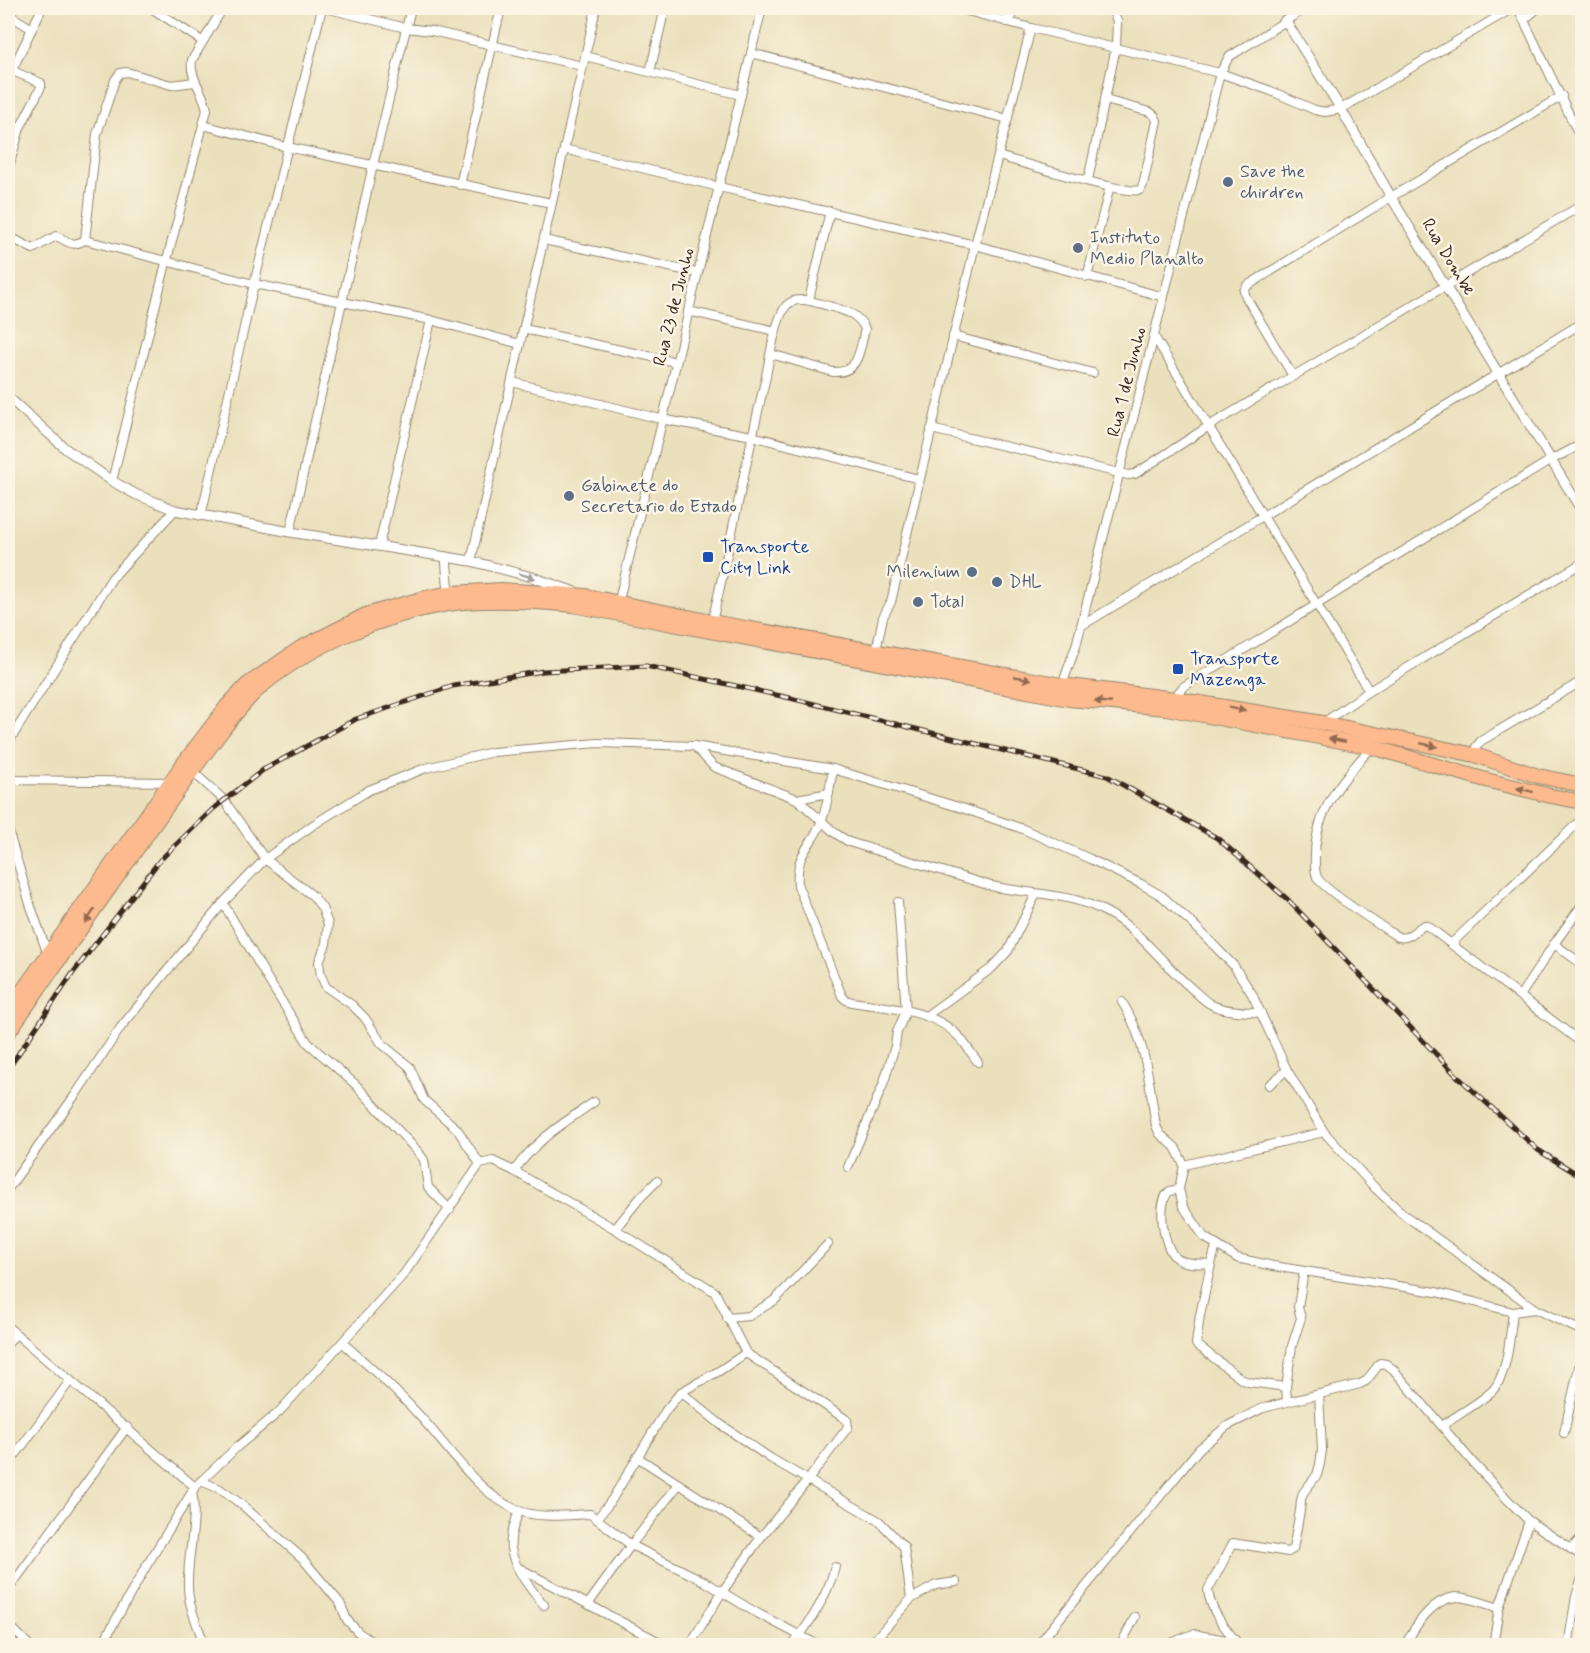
<svg xmlns="http://www.w3.org/2000/svg" width="1590" height="1653" font-family="Mynerve,sans-serif">
<style>
.lines{fill:none;stroke-linecap:round;stroke-linejoin:round}
.minor-casing{stroke:#92856d;stroke-width:10}
.tertiary-casing{stroke:#92856d;stroke-width:11}
.trunk-casing{stroke:#92856d;stroke-width:16}
.minor{stroke:#fff;stroke-width:8}
.tertiary{stroke:#fff;stroke-width:9}
.trunk{stroke:#fcba8e;stroke-width:14}
.rail-casing{stroke:#3b2a1e;stroke-width:5}
.rail{stroke:#fcf5e5;stroke-width:3;stroke-dasharray:9;stroke-linecap:butt}
.oneway{fill:#a79f9a}
.oneway2{fill:#926b50}
.service-dot{fill:#5c6f8a;stroke:#fcf5e5;stroke-width:2}
.transit-dot{fill:#1a4fb4;stroke:#fcf5e5;stroke-width:2}
.labels{text-anchor:middle;dominant-baseline:central;stroke-width:5;stroke-linejoin:round;paint-order:stroke}
.service-label{font-size:18px;fill:#4e5e75;stroke:#fcf5e5;text-anchor:start}
.street-label{font-size:18px;fill:#3b2a1e;stroke:#fcf5e5}
.transit-label{font-size:18px;fill:#164399;stroke:#fcf5e5;text-anchor:start}
</style>
<rect width="100%" height="100%" fill="#fcf5e5"/>
<filter id="ink" filterUnits="userSpaceOnUse"><feTurbulence type="fractalNoise" baseFrequency=".0167" numOctaves="2"/><feDisplacementMap in="SourceGraphic" scale="12" xChannelSelector="R" yChannelSelector="G"/><feConvolveMatrix kernelMatrix="1 2 1 2 8 2 1 2 1" color-interpolation-filters="sRGB"/></filter>
<filter id="wash" filterUnits="userSpaceOnUse"><feTurbulence type="fractalNoise" baseFrequency=".008" numOctaves="4" result="noise"/><feDisplacementMap in="SourceGraphic" scale="24" xChannelSelector="R" yChannelSelector="G"/><feGaussianBlur stdDeviation="1.35" result="paint"/><feColorMatrix in="noise" values="0 0 0 0 0 0 0 0 0 0 0 0 0 0 0 0 0 1.4 0 .05"/><feComposite in="paint" operator="in"/></filter>
<g filter="url(#wash)">
<rect width="100%" height="100%" fill="#eae0bc"/>
</g>
<g filter="url(#ink)">
<g class="lines">
<defs>
<g id="minor">
<path d="M151,8L202,41"/>
<path d="M325,8L406,28L432,31L582,66"/>
<path d="M956,8L1031,28L1220,73L1271,91L1315,110L1325,112L1341,109L1513,8"/>
<path d="M1518,8L1582,141"/>
<path d="M8,14L32,29"/>
<path d="M1524,20L1538,8"/>
<path d="M1006,22L1017,8"/>
<path d="M751,53L1008,119"/>
<path d="M585,56L741,95"/>
<path d="M650,72L665,8"/>
<path d="M203,125L287,147L551,203"/>
<path d="M564,149L719,187L975,245L1164,297"/>
<path d="M998,156C1021,162 1124,195 1140,190L1143,185L1157,121L1155,116L1150,112L1105,100"/>
<path d="M8,170L20,128L41,87V83L15,72L13,68L42,8"/>
<path d="M1088,180L1116,47L1117,21L1112,8"/>
<path d="M460,185L501,8"/>
<path d="M8,236L33,249L56,236C69,241 70,248 85,240L254,284L431,320L520,344"/>
<path d="M85,240L97,134L115,80L120,73L127,72L171,85L195,82"/>
<path d="M544,240L697,273"/>
<path d="M1087,277L1110,186"/>
<path d="M809,300L830,211"/>
<path d="M688,311L776,331"/>
<path d="M524,329L676,362"/>
<path d="M953,336L1093,373"/>
<path d="M1154,336L1369,691"/>
<path d="M1293,376L1246,297L1244,291L1247,286L1391,197L1562,96"/>
<path d="M512,382L661,419L752,436L919,479"/>
<path d="M931,429L1128,475L1135,474L1209,426L1582,205"/>
<path d="M112,481L166,263L207,110C204,92 189,78 192,60L223,8"/>
<path d="M201,516L254,284L322,8"/>
<path d="M290,532L373,165L411,8"/>
<path d="M379,546L431,320"/>
<path d="M471,561L596,8"/>
<path d="M618,604L762,8"/>
<path d="M712,622C731,541 746,461 765,381C769,362 775,320 786,306C796,294 816,303 829,306C845,311 858,313 865,329C860,349 859,374 833,372L771,354"/>
<path d="M1081,626L1582,323"/>
<path d="M876,651L883,617L891,602L975,245L1031,28"/>
<path d="M1061,688L1076,646L1220,73L1229,57L1306,8"/>
<path d="M1176,699L1178,693L1183,687L1551,460L1582,444"/>
<path d="M1323,723L1369,691L1582,563"/>
<path d="M8,743L112,578L175,510"/>
<path d="M694,746L714,767L797,799L835,833L849,842L991,886C1031,895 1069,892 1106,912C1140,930 1162,963 1191,988C1197,993 1204,1001 1212,1005C1226,1012 1246,1011 1261,1013"/>
<path d="M1372,747C1343,778 1316,809 1315,854C1315,861 1314,870 1317,877C1323,890 1384,928 1398,937C1409,940 1415,930 1424,925L1429,927L1451,944"/>
<path d="M1475,755L1476,747L1481,741L1582,681"/>
<path d="M833,769C830,785 828,804 822,820C812,848 795,851 798,886L842,996L846,1000L852,1002C889,1008 935,1009 961,1039C967,1046 972,1055 978,1062"/>
<path d="M192,771L224,800L265,859L313,896L322,908L328,924L326,944L319,962L321,976L326,987L352,1005L365,1018L382,1044L410,1067L424,1100L457,1129L480,1164"/>
<path d="M8,780L171,782"/>
<path d="M797,799L829,793"/>
<path d="M1582,819L1451,944L1582,1043"/>
<path d="M8,830L30,904L48,955"/>
<path d="M223,903L272,986L308,1043L355,1084L419,1153L424,1160L428,1187L450,1210"/>
<path d="M1554,944L1582,964"/>
<path d="M1520,996L1554,944L1582,905"/>
<path d="M1122,1002C1146,1039 1149,1083 1156,1126L1160,1134L1175,1147L1184,1165L1179,1189L1183,1206L1204,1237L1237,1258L1273,1266L1436,1292L1513,1312L1535,1309"/>
<path d="M926,1016L992,968L1008,951L1036,894"/>
<path d="M1269,1085L1287,1070L1324,1132L1375,1188L1403,1214L1535,1309L1582,1331"/>
<path d="M1184,1165L1324,1132"/>
<path d="M848,1167L883,1085L895,1046L897,1032L906,1011L898,902"/>
<path d="M514,1171C538,1138 561,1125 594,1102"/>
<path d="M8,1189L78,1091L121,1027L223,903L265,859L313,825L369,790L426,768L493,752L598,743L694,746L833,769L965,809L1023,829L1090,859L1141,884L1162,896L1195,926L1234,966L1252,994L1287,1070"/>
<path d="M1179,1189L1170,1191C1156,1201 1163,1246 1175,1257C1184,1265 1200,1263 1211,1264L1216,1246"/>
<path d="M615,1229L640,1198L657,1181"/>
<path d="M1211,1264L1200,1315L1196,1344L1241,1379L1248,1382L1286,1387"/>
<path d="M727,1318L749,1316L775,1300L828,1244"/>
<path d="M8,1327L195,1487"/>
<path d="M343,1343C368,1365 393,1387 416,1412C446,1443 476,1493 517,1510C538,1519 567,1515 590,1514L597,1519L611,1501L666,1410L681,1392L719,1371L746,1353L847,1420L848,1427L808,1480L761,1537L722,1592L689,1646"/>
<path d="M8,1344L15,1334"/>
<path d="M681,1392L720,1424L770,1458L879,1521L904,1547L911,1599"/>
<path d="M1287,1401L1286,1387L1292,1346L1301,1318L1298,1307L1304,1271"/>
<path d="M1442,1426C1457,1415 1480,1403 1493,1390C1508,1374 1510,1334 1513,1312"/>
<path d="M1564,1433L1582,1353"/>
<path d="M637,1457L761,1537"/>
<path d="M8,1465L70,1381"/>
<path d="M201,1481L220,1489L241,1504L302,1558L340,1603L347,1620L358,1632L378,1646"/>
<path d="M192,1491C198,1523 187,1554 188,1586C188,1606 198,1626 205,1646"/>
<path d="M519,1511C515,1523 509,1536 511,1548C513,1568 532,1591 544,1605"/>
<path d="M597,1519L631,1545L704,1581L755,1612L820,1646"/>
<path d="M1571,1549L1582,1537"/>
<path d="M519,1568L667,1646"/>
<path d="M8,1590L127,1427"/>
<path d="M589,1603L631,1545L679,1484"/>
<path d="M8,1624L30,1646"/>
<path d="M1047,1635L1053,1646"/>
<path d="M101,1646L144,1570L195,1487L237,1447L279,1412L404,1274L480,1164L493,1161L514,1171L615,1229L715,1292L746,1353"/>
<path d="M792,1646C811,1621 827,1597 835,1567"/>
<path d="M869,1646L911,1599L936,1585L956,1582"/>
<path d="M1037,1646L1199,1449L1227,1426L1263,1408L1360,1384L1366,1381L1380,1363L1386,1364L1393,1369L1475,1465L1509,1501L1529,1521L1582,1556"/>
<path d="M1120,1646L1135,1617"/>
<path d="M1164,1646L1193,1634L1237,1642"/>
<path d="M1240,1646C1227,1630 1210,1612 1208,1590L1233,1543L1288,1552L1293,1549L1300,1511L1301,1500L1303,1493L1317,1475L1320,1464L1322,1450L1319,1394"/>
<path d="M1405,1646C1414,1627 1432,1599 1456,1597C1470,1597 1485,1604 1499,1608"/>
<path d="M1493,1646L1499,1608L1529,1521"/>
<path d="M1568,1646L1576,1596L1582,1578"/>
</g>
<g id="tertiary">
<path d="M1285,20L1341,109L1391,197L1582,511"/>
<path d="M8,397L66,449L112,481L135,494L175,510L290,532L471,561L532,577L575,592"/>
<path d="M446,557L449,594"/>
</g>
<g id="trunk">
<path d="M8,1011L183,764L227,706L247,685L299,649L366,615L425,598L453,593L501,590L586,596L712,622L1062,685L1176,699L1323,723L1475,755L1538,776L1582,785"/>
<path d="M8,1033C54,966 101,900 148,833C169,803 190,774 212,744C225,726 239,708 255,692C304,647 382,615 447,604C486,598 534,601 573,605L1069,699L1166,708L1372,747L1486,780L1551,796L1582,802"/>
</g>
</defs>
<use href="#minor" class="minor-casing"/>
<use href="#tertiary" class="tertiary-casing"/>
<use href="#trunk" class="trunk-casing"/>
<use href="#minor" class="minor"/>
<use href="#tertiary" class="tertiary"/>
<use href="#trunk" class="trunk"/>
<defs>
<path id="rail" d="M8,1069L73,973L160,860L213,809L263,770L356,719L453,686L543,671L646,666L790,698L1107,776L1217,838L1287,899L1458,1077L1538,1150L1582,1177"/>
</defs>
<use href="#rail" class="rail-casing"/>
<use href="#rail" class="rail"/>
</g>
<defs><path id="oneway-solid" d="M-6-.8H1V-3.2L6.5 0L1 3.2V.8H-6Z" transform="scale(1.5)"/></defs>
<use class="oneway" href="#oneway-solid" transform="translate(527 576) rotate(16)"/>
<g class="oneway2">
<use href="#oneway-solid" transform="translate(1023 678) rotate(10)"/>
<use href="#oneway-solid" transform="translate(1103 702) rotate(-175)"/>
<use href="#oneway-solid" transform="translate(1237 709) rotate(9)"/>
<use href="#oneway-solid" transform="translate(1337 740) rotate(-169)"/>
<use href="#oneway-solid" transform="translate(1429 745) rotate(12)"/>
<use href="#oneway-solid" transform="translate(1525 790) rotate(-166)"/>
<use href="#oneway-solid" transform="translate(90 916) rotate(125)"/>
</g>
</g>
<g class="service-dot">
<circle cx="1228" cy="182" r="6"/>
<circle cx="1078" cy="248" r="6"/>
<circle cx="569" cy="496" r="6"/>
<circle cx="972" cy="572" r="6"/>
<circle cx="997" cy="582" r="6"/>
<circle cx="918" cy="602" r="6"/>
</g>
<g class="transit-dot">
<rect x="702" y="551" width="12" height="12" rx="3"/>
<rect x="1172" y="663" width="12" height="12" rx="3"/>
</g>
<g class="labels">
<g class="service-label">
<text x="1240" y="172">Save the<tspan x="1240" dy="21">chirdren</tspan></text>
<text x="1090" y="238">Instituto<tspan x="1090" dy="21">Medio Planalto</tspan></text>
<text x="581" y="486">Gabinete do<tspan x="581" dy="21">Secretario do Estado</tspan></text>
<text x="960" y="572" text-anchor="end">Milenium</text>
<text x="1009" y="582">DHL</text>
<text x="930" y="602">Total</text>
</g>
<g class="street-label">
<text transform="translate(1448 257) rotate(59)">Rua Dombe</text>
<text transform="translate(674 307) rotate(-76)">Rua 23 de Junho</text>
<text transform="translate(1127 382) rotate(-76)">Rua 1 de Junho</text>
</g>
<g class="transit-label">
<text x="720" y="547">Transporte<tspan x="720" dy="21">City Link</tspan></text>
<text x="1190" y="659">Transporte<tspan x="1190" dy="21">Mazenga</tspan></text>
</g>
</g>
<rect width="1590" height="1653" fill="none" stroke="#fcf5e5" stroke-width="30"/>
</svg>
